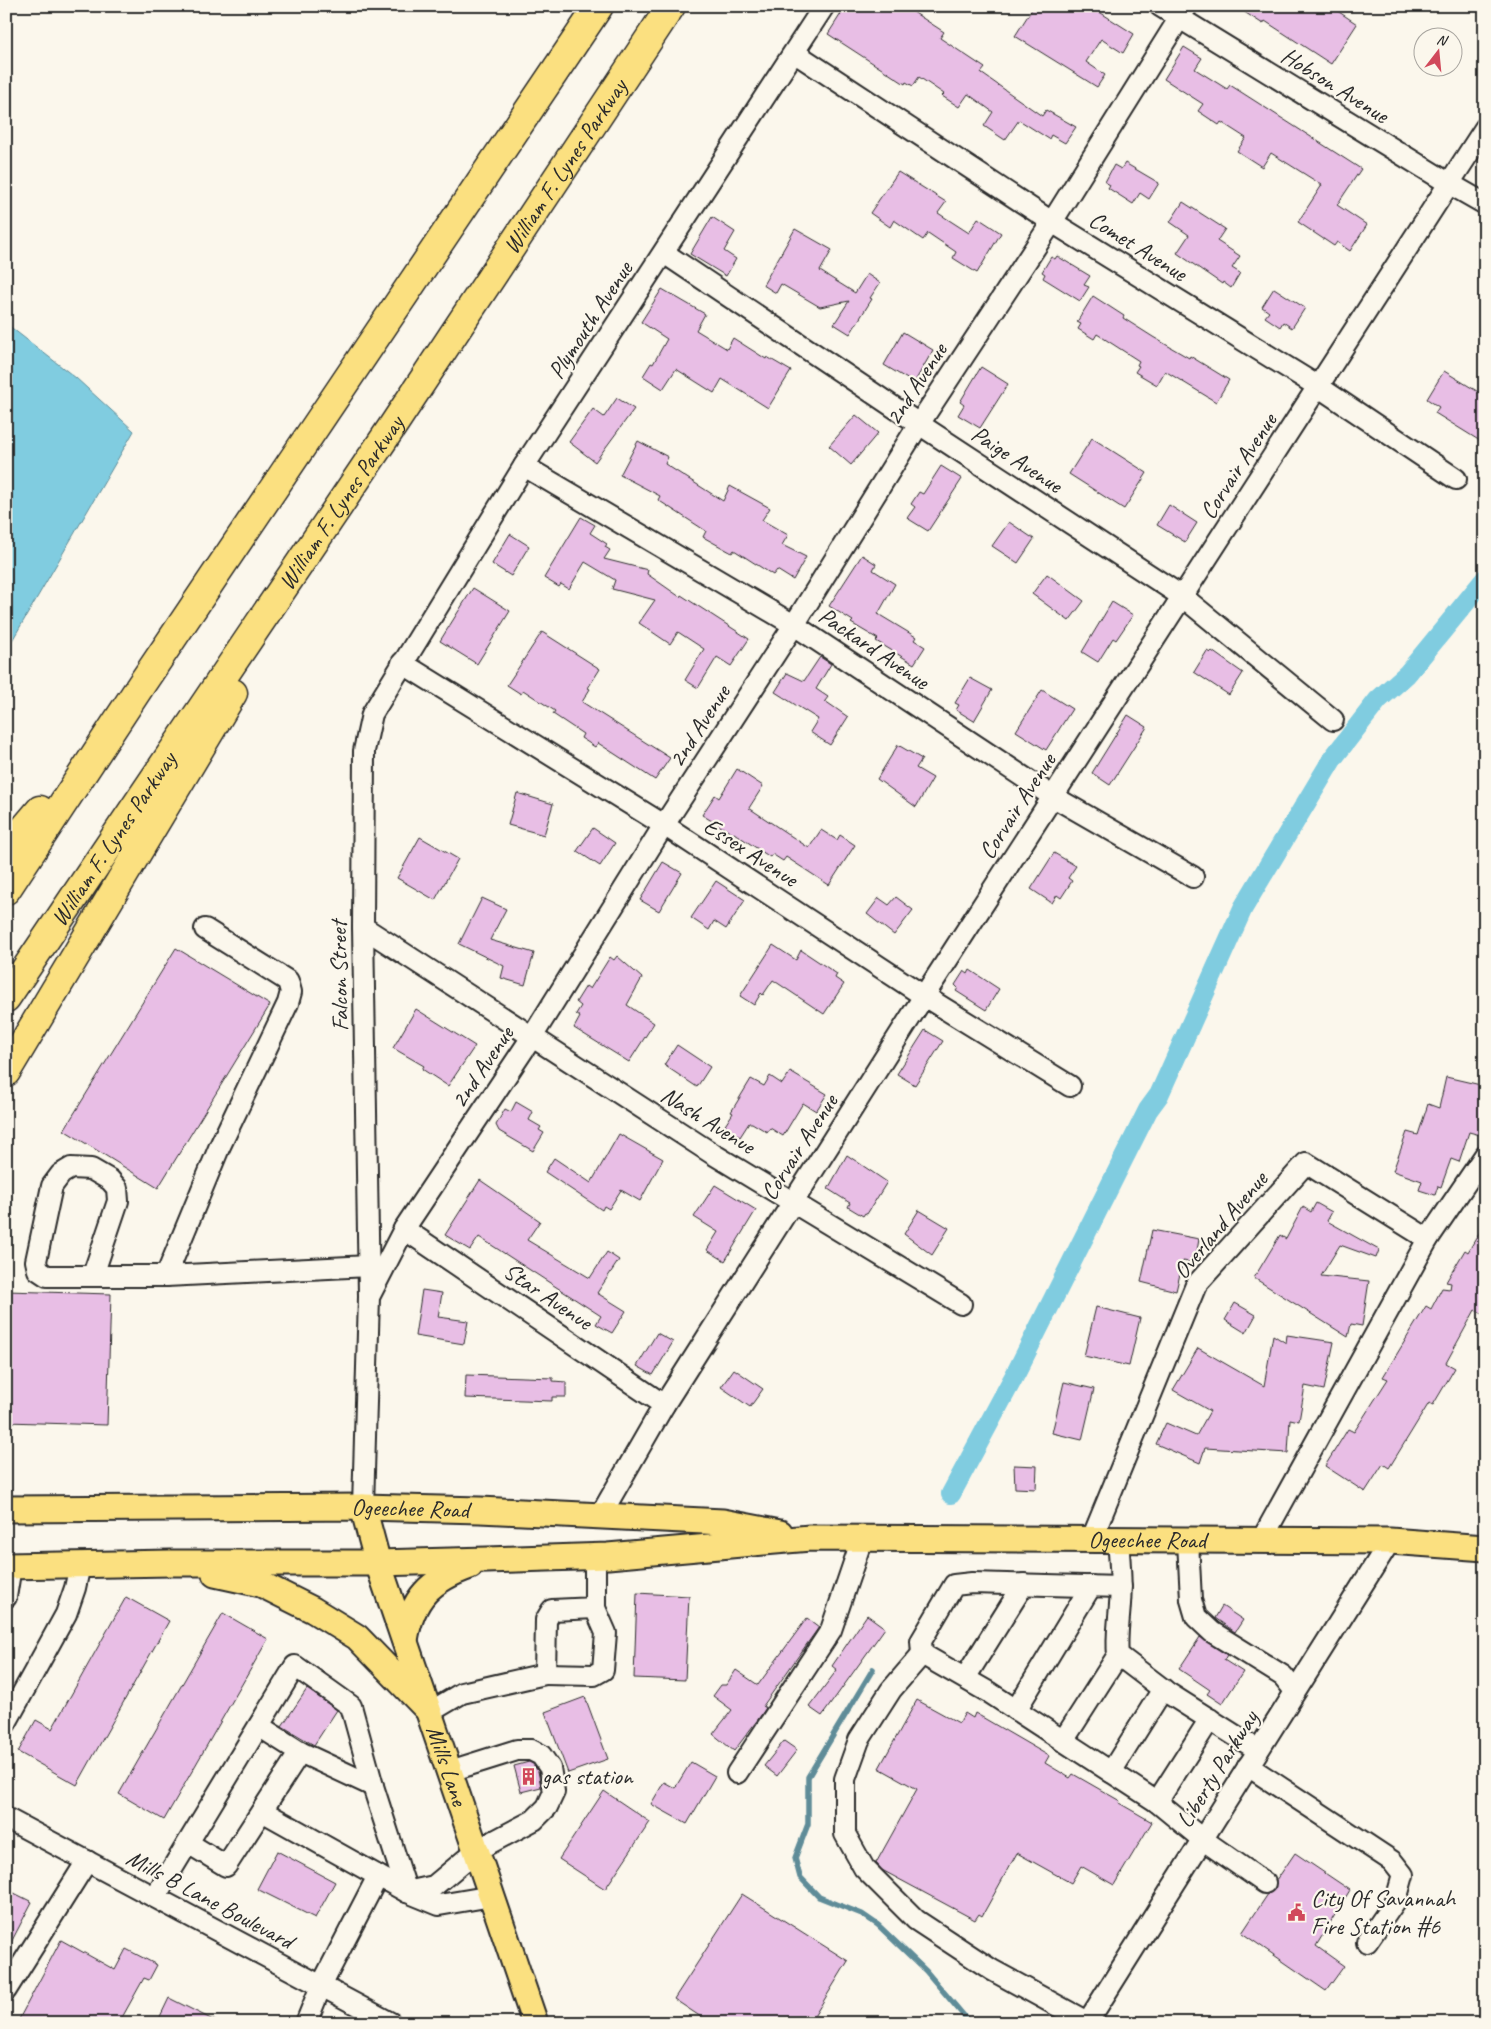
<svg xmlns="http://www.w3.org/2000/svg" width="1491" height="2029" font-family="Caveat,sans-serif">
<style>
.water{fill:#80cce0;stroke:#5e8c98}
.lines{fill:none;stroke-linecap:round;stroke-linejoin:round}
.stream{stroke:#5e8c98;stroke-width:5.5}
.canal{stroke:#80cce0;stroke-width:20}
.building{fill:#e8bee5;stroke:#2b2b2b}
.minor-casing{stroke:#2b2b2b;stroke-width:24}
.major-casing{stroke:#2b2b2b;stroke-width:29}
.highway-casing{stroke:#2b2b2b;stroke-width:31}
.minor{stroke:#fbf7ec;stroke-width:20}
.major{stroke:#fbe080;stroke-width:25}
.highway{stroke:#fbe080;stroke-width:28}
.labels{text-anchor:middle;dominant-baseline:central;stroke-width:4.5;stroke-linejoin:round;paint-order:stroke}
.street-label{font-size:24px;fill:#2b2b2b;stroke:#fbf7ec}
.poi-label{font-size:24px;fill:#2b2b2b;stroke:#fbf7ec;text-anchor:start}
</style>
<rect width="100%" height="100%" fill="#fbf7ec"/>
<filter id="ink" filterUnits="userSpaceOnUse"><feTurbulence type="fractalNoise" baseFrequency=".02" numOctaves="2"/><feDisplacementMap in="SourceGraphic" scale="10" xChannelSelector="R" yChannelSelector="G"/><feConvolveMatrix kernelMatrix="1 2 1 2 8 2 1 2 1" color-interpolation-filters="sRGB"/></filter>
<g filter="url(#ink)">
<path class="water" d="M6,322L13,329L76,378L134,431L6,651Z"/>
<g class="lines">
<path class="stream" d="M873,1669L808,1777V1824L795,1858L800,1877L819,1897L862,1914L878,1925L926,1971L970,2023"/>
<path class="canal" d="M951,1494L1017,1371L1148,1110L1159,1095L1243,908L1333,758L1378,700L1407,674L1485,579"/>
</g>
<g class="building">
<path d="M846,6H904L944,32L940,38L985,68L981,73L1042,116L1046,110L1076,127L1065,143L1051,135L1049,139L1019,120L1005,140L984,126L993,112L968,94L959,107L942,96L944,94L919,77L913,86L906,82L905,84L828,34Z"/>
<path d="M1034,6H1090L1134,34L1123,53L1101,39L1086,62L1105,75L1097,87L1015,36Z"/>
<path d="M1235,6H1330L1357,24L1331,64L1265,21L1263,24Z"/>
<path d="M1184,47L1202,58L1195,69L1227,89L1230,85L1361,169L1337,205L1367,225L1350,251L1337,242L1334,246L1298,222L1322,185L1271,153L1262,167L1237,151L1246,138L1221,122L1219,125L1198,111L1203,104L1164,79Z"/>
<path d="M1125,163L1159,183L1149,199L1140,193L1133,204L1108,188L1110,185L1105,182L1114,165L1121,169Z"/>
<path d="M898,172L946,202L938,213L969,233L978,218L1001,233L977,273L953,258L956,252L928,233L923,240L894,220L890,227L870,213Z"/>
<path d="M1183,202L1225,229L1217,241L1240,256L1232,268L1240,273L1231,288L1223,282L1222,284L1177,253L1189,235L1170,222Z"/>
<path d="M712,217L735,232L724,251L736,259L726,276L690,254Z"/>
<path d="M795,229L832,250L820,271L855,293L867,274L880,283L870,298L872,299L850,334L834,324L849,301L820,307L781,284L776,293L763,285Z"/>
<path d="M1057,256L1090,276L1084,285L1089,287L1080,301L1043,278L1045,274L1042,272L1051,257L1055,259Z"/>
<path d="M1274,288L1305,308L1292,328L1283,322L1280,327L1265,317L1269,312L1262,307Z"/>
<path d="M662,289L705,314L696,330L727,349L733,338L766,359L767,357L791,371L768,408L722,379L714,393L676,369L663,389L643,376L651,363L653,364L667,339L641,322Z"/>
<path d="M1093,296L1124,316L1123,318L1153,337L1189,358L1190,356L1229,380L1216,402L1165,371L1157,385L1135,372L1139,366L1137,365L1139,361L1097,334L1094,339L1078,329L1081,324L1077,322Z"/>
<path d="M903,332L933,350L914,383L884,365Z"/>
<path d="M981,367L1008,384L980,428L958,415L964,405L960,402Z"/>
<path d="M1444,371L1485,396V444L1435,413L1439,407L1427,399Z"/>
<path d="M617,398L634,409L595,462L569,442L593,409L604,417Z"/>
<path d="M856,415L878,433L851,465L829,446Z"/>
<path d="M1092,438L1147,473L1124,509L1069,474Z"/>
<path d="M638,441L668,457L665,464L723,501L730,486L770,508L762,520L788,535L782,545L806,557L793,580L777,570L773,575L734,550L732,553L703,537L706,531L658,500L660,496L620,475Z"/>
<path d="M941,466L962,479L928,531L907,518L915,507L911,504L919,492L923,494Z"/>
<path d="M1169,505L1197,523L1185,542L1157,525Z"/>
<path d="M581,517L595,525L590,533L607,544L605,547L610,550L604,559L648,570L647,574L680,597L681,595L749,639L731,666L717,657L698,688L685,680L704,649L678,632L670,644L639,623L655,600L612,589L615,580L585,562L569,589L561,584L559,587L544,578Z"/>
<path d="M1009,522L1034,539L1018,563L992,546Z"/>
<path d="M510,534L529,546L511,576L492,564Z"/>
<path d="M862,555L876,564L873,570L895,584L878,614L916,637L914,640L925,647L914,664L876,641L878,639L851,623L853,621L829,606Z"/>
<path d="M1047,574L1084,601L1069,621L1032,594Z"/>
<path d="M473,588L510,611L477,664L440,641Z"/>
<path d="M1112,602L1133,615L1116,640L1113,638L1098,662L1082,652Z"/>
<path d="M542,632L600,669L588,688L590,689L582,702L670,758L655,780L598,743L595,747L581,738L583,734L553,714L555,711L523,690L521,694L507,685Z"/>
<path d="M1207,651L1210,653L1212,651L1243,673L1229,695L1194,672Z"/>
<path d="M820,657L831,664L816,689L828,697L825,701L848,717L830,745L810,732L818,719L775,692L787,673L804,681Z"/>
<path d="M970,678L992,690L974,721L956,710L959,705L955,703Z"/>
<path d="M1042,690L1072,709L1046,750L1016,731Z"/>
<path d="M1128,715L1147,727L1110,785L1092,773Z"/>
<path d="M898,745L922,759L916,768L933,778L916,807L877,779Z"/>
<path d="M737,769L763,786L749,808L809,848L821,830L837,840L840,835L855,845L829,885L786,857L783,861L772,854L770,857L734,833L733,834L702,815L715,795L719,798Z"/>
<path d="M517,793L553,804L544,835L508,825Z"/>
<path d="M593,828L615,843L600,866L577,851Z"/>
<path d="M420,837L458,859L435,900L397,878Z"/>
<path d="M1054,853L1076,866L1068,878L1072,881L1061,898L1057,895L1052,903L1031,889Z"/>
<path d="M663,862L682,873L659,911L640,900Z"/>
<path d="M716,881L745,900L726,929L714,921L709,930L691,918Z"/>
<path d="M896,897L913,910L894,935L867,914L879,898L889,905Z"/>
<path d="M482,898L506,909L490,940L534,953L525,985L501,978L504,966L459,944Z"/>
<path d="M773,945L796,960L801,950L837,974L835,978L844,984L824,1014L773,980L763,995L761,993L754,1005L740,996Z"/>
<path d="M176,948L270,1005L158,1188L64,1130Z"/>
<path d="M617,956L642,978L627,1005L654,1023L629,1062L574,1028L580,1017L576,1014L581,1006L576,1002L586,986L590,989L610,957L614,960Z"/>
<path d="M970,970L999,989L986,1010L956,991L958,988L955,985L964,971L968,974Z"/>
<path d="M416,1009L475,1046L448,1086L422,1069L424,1066L393,1048Z"/>
<path d="M925,1030L943,1041L915,1085L897,1074Z"/>
<path d="M677,1045L710,1067L697,1087L664,1065Z"/>
<path d="M790,1072L827,1094L816,1111L803,1103L783,1136L770,1128L767,1132L752,1123H749L740,1137L724,1127L733,1113L731,1112L751,1079L764,1086L770,1076L782,1084Z"/>
<path d="M1446,1077L1485,1086V1120L1480,1135L1469,1132L1459,1162L1451,1159L1441,1187L1438,1186L1435,1195L1419,1190L1422,1181L1393,1171L1407,1132L1418,1135L1428,1104L1439,1108Z"/>
<path d="M516,1102L533,1112L529,1120L541,1127L539,1130L544,1133L533,1151L499,1131L496,1125L505,1109L511,1112Z"/>
<path d="M619,1134L663,1159L640,1201L621,1190L609,1209L604,1206L602,1210L545,1172L554,1158L591,1183Z"/>
<path d="M847,1155L887,1182L867,1214L865,1213L863,1216L848,1207L850,1203L828,1189Z"/>
<path d="M480,1180L540,1221L527,1240L590,1278L607,1252L619,1260L597,1293L626,1311L612,1333L596,1324L601,1316L479,1237L470,1250L445,1235Z"/>
<path d="M715,1185L756,1210L725,1261L707,1250L718,1232L694,1217Z"/>
<path d="M1316,1203L1332,1212L1327,1221L1379,1250L1376,1258L1340,1245L1321,1276L1369,1281L1362,1326L1351,1324L1348,1337L1254,1278L1280,1235L1286,1239L1303,1207L1311,1212Z"/>
<path d="M919,1210L949,1228L932,1255L904,1234Z"/>
<path d="M1485,1223V1315L1475,1310L1446,1363L1455,1368L1433,1405L1429,1403L1389,1468L1383,1464L1365,1492L1325,1466L1348,1429L1354,1432L1388,1379L1383,1377L1426,1306L1431,1309L1442,1288L1450,1289L1451,1283L1446,1282L1465,1250L1468,1252Z"/>
<path d="M1152,1230L1199,1239L1195,1263L1183,1261L1176,1291L1141,1282Z"/>
<path d="M422,1290L442,1293L438,1317L468,1321L464,1344L415,1336Z"/>
<path d="M6,1291L111,1294L107,1425L6,1422Z"/>
<path d="M1235,1303L1256,1315L1246,1333L1225,1320Z"/>
<path d="M1096,1307L1140,1318L1129,1366L1084,1356Z"/>
<path d="M657,1333L673,1342L653,1375L637,1366Z"/>
<path d="M1273,1335L1286,1343L1287,1335L1334,1342L1324,1390L1305,1386L1299,1421L1290,1419L1288,1453L1205,1448L1200,1463L1156,1444L1166,1423L1196,1436L1210,1411L1173,1390L1198,1348L1264,1386Z"/>
<path d="M734,1369L763,1389L750,1407L721,1387Z"/>
<path d="M466,1375L553,1378V1381L566,1382V1397H552V1401L465,1398Z"/>
<path d="M1064,1382L1094,1389L1082,1440L1052,1433Z"/>
<path d="M1014,1465L1037,1466L1036,1489L1015,1488Z"/>
<path d="M637,1593L689,1596L685,1680L634,1678Z"/>
<path d="M126,1597L169,1621L77,1785L18,1752L36,1720L52,1729Z"/>
<path d="M1222,1606L1243,1620L1235,1632L1215,1618Z"/>
<path d="M223,1613L268,1639L164,1820L119,1794Z"/>
<path d="M867,1615L885,1628L822,1716L809,1707L837,1670L832,1666Z"/>
<path d="M807,1618L819,1627L763,1706L766,1708L759,1718L734,1751L713,1734L732,1710L713,1696L721,1685H726L736,1670L758,1685Z"/>
<path d="M1200,1637L1227,1655L1224,1660L1243,1672L1222,1704L1207,1694L1210,1690L1179,1669Z"/>
<path d="M307,1689L337,1710L314,1745L282,1726Z"/>
<path d="M585,1697L608,1759L568,1773L545,1712Z"/>
<path d="M917,1700L959,1723L965,1713L973,1718L975,1713L1049,1756L1045,1763L1070,1778L1073,1774L1120,1801L1119,1803L1152,1822L1114,1885L1081,1866L1071,1883L1017,1853L982,1916L979,1914L975,1920L882,1870L876,1863L917,1789L879,1768Z"/>
<path d="M784,1741L797,1750L777,1776L764,1766Z"/>
<path d="M529,1762L533,1764L538,1771L541,1787L521,1792L514,1766Z"/>
<path d="M691,1762L715,1776L687,1824L651,1804L664,1782L675,1788Z"/>
<path d="M604,1791L650,1822L605,1889L559,1859Z"/>
<path d="M277,1851L335,1882L315,1918L257,1889Z"/>
<path d="M1295,1853L1350,1890L1316,1946L1344,1966L1326,1991L1242,1933L1268,1894L1275,1889L1276,1881Z"/>
<path d="M6,1889L32,1902L6,1952Z"/>
<path d="M742,1894L848,1961L810,2023H710L674,1999Z"/>
<path d="M61,1940L115,1970L126,1949L157,1965L149,1980L144,1978L119,2023H17Z"/>
<path d="M169,1998L219,2023H157Z"/>
</g>
<g class="lines">
<defs>
<g id="minor">
<path d="M1160,6L1450,184L1485,204"/>
<path d="M795,53L1052,222L1319,387L1456,479"/>
<path d="M664,253L919,424L1183,597L1333,720"/>
<path d="M524,466L794,625L1052,796L1193,877"/>
<path d="M402,663L664,825L924,996L1070,1086"/>
<path d="M363,927L713,1154L961,1304"/>
<path d="M205,929L288,981L291,992L288,1003L219,1148L166,1276L369,1266"/>
<path d="M404,1229L664,1405"/>
<path d="M93,1275L118,1201L117,1188L110,1180L91,1169L71,1168L61,1174L52,1186L36,1261L38,1270L47,1276H166"/>
<path d="M369,1295L363,927L364,751L372,714L524,466L824,6"/>
<path d="M363,1507L369,1297L404,1229L532,1037L664,825L794,625L919,424L1052,222L1187,6"/>
<path d="M600,1516L664,1405L924,996L1485,128"/>
<path d="M1091,1541L1196,1285L1306,1163L1428,1239"/>
<path d="M1118,1541C1120,1562 1122,1583 1120,1604C1119,1622 1116,1638 1118,1655L1168,1693L1258,1750"/>
<path d="M1188,1541L1191,1600L1196,1617L1212,1632L1283,1676L1295,1691"/>
<path d="M1261,1541L1428,1239L1485,1155"/>
<path d="M1121,1587L972,1583L954,1585L921,1641L922,1654L990,1693L1157,1802L1202,1839L1265,1883"/>
<path d="M6,1597L11,1566"/>
<path d="M922,1654L891,1690L859,1740L845,1779V1834L864,1868L916,1920L992,1970L1087,2022"/>
<path d="M545,1674L594,1675L603,1670L606,1633L595,1608"/>
<path d="M965,1678L1024,1584"/>
<path d="M1016,1710L1091,1586"/>
<path d="M430,1712L462,1693L545,1674L546,1620L552,1610L595,1608V1556"/>
<path d="M6,1723L66,1614L75,1588L80,1565"/>
<path d="M1063,1741L1118,1655"/>
<path d="M300,1752L373,1786"/>
<path d="M1248,1766L1392,1861L1403,1875L1396,1900L1367,1942"/>
<path d="M1111,1772L1163,1689"/>
<path d="M737,1773L831,1630L862,1539"/>
<path d="M1157,1802L1210,1719"/>
<path d="M262,1811L407,1892L439,1905L492,1896"/>
<path d="M6,1818L391,2023"/>
<path d="M188,1843L226,1866L300,1752L259,1726"/>
<path d="M155,1897L295,1666L351,1706L373,1786L407,1892L434,1886L477,1850L534,1820L547,1807L554,1792L550,1768L541,1755L531,1750H517L450,1771"/>
<path d="M6,1990L87,1861"/>
<path d="M306,2023L321,1986L378,1876"/>
<path d="M1087,2023L1390,1541"/>
</g>
<g id="major">
<path id="s1" d="M363,1507L378,1563L535,2023"/>
<path id="s2" d="M6,1509L363,1507L480,1510L723,1522L780,1533"/>
<path id="s3" d="M6,1566L171,1563H378L487,1560L608,1556L810,1538L1390,1541L1485,1548"/>
<path d="M215,1574L261,1584L313,1610L357,1637L425,1707"/>
<path d="M405,1640C412,1598 430,1580 470,1566"/>
</g>
<g id="highway">
<path d="M6,850L40,810"/>
<path d="M6,890L143,682L599,6"/>
<path id="s4" d="M6,998L392,427L671,6"/>
<path d="M6,1072L233,693"/>
</g>
</defs>
<use href="#minor" class="minor-casing"/>
<use href="#major" class="major-casing"/>
<use href="#highway" class="highway-casing"/>
<use href="#minor" class="minor"/>
<use href="#major" class="major"/>
<use href="#highway" class="highway"/>
</g>
</g>
<defs>
<symbol id="building-bare" viewBox="-9 -9 18 18"><path d="M-4-6H4V6H1V3H-1V6H-4ZM-2.5-4.3h1.7v1.8h-1.7ZM.8-4.3h1.7v1.8H.8ZM-2.5-1h1.7V.8h-1.7ZM.8-1h1.7V.8H.8Z" fill="#d1495b" stroke="#fbf7ec" stroke-width="2.5" paint-order="stroke"/></symbol>
<symbol id="civic-bare" viewBox="-9 -9 18 18"><path d="M-.6-6.5H3V-4.5H.6V-3L4-1V1h2V6H-6V1h2V-1L-.6-3ZM-1.2 2.5V6h2.4V2.5Z" fill="#d1495b" stroke="#fbf7ec" stroke-width="2.5" paint-order="stroke"/></symbol>
</defs>
<g fill-rule="evenodd">
<use href="#building-bare" x="516" y="1764" width="25" height="25"/>
<use href="#civic-bare" x="1284" y="1900" width="25" height="25"/>
</g>
<g class="labels">
<g class="street-label">
<text transform="translate(1335 85) rotate(32)">Hobson Avenue</text>
<text stroke="none"><textPath href="#s4" startOffset="1002">William F. Lynes Parkway</textPath></text>
<text transform="translate(1138 246) rotate(32)">Comet Avenue</text>
<text transform="translate(590 320) rotate(-57)">Plymouth Avenue</text>
<text transform="translate(916 384) rotate(-57)">2nd Avenue</text>
<text transform="translate(1017 459) rotate(33)">Paige Avenue</text>
<text transform="translate(1238 466) rotate(-57)">Corvair Avenue</text>
<text stroke="none"><textPath href="#s4" startOffset="598">William F. Lynes Parkway</textPath></text>
<text transform="translate(874 648) rotate(34)">Packard Avenue</text>
<text transform="translate(699 726) rotate(-57)">2nd Avenue</text>
<text transform="translate(1017 806) rotate(-57)">Corvair Avenue</text>
<text stroke="none"><textPath href="#s4" startOffset="192">William F. Lynes Parkway</textPath></text>
<text transform="translate(751 852) rotate(33)">Essex Avenue</text>
<text transform="translate(339 976) rotate(-91)">Falcon Street</text>
<text transform="translate(482 1067) rotate(-56)">2nd Avenue</text>
<text transform="translate(708 1120) rotate(32)">Nash Avenue</text>
<text transform="translate(799 1147) rotate(-57)">Corvair Avenue</text>
<text transform="translate(1220 1225) rotate(-50)">Overland Avenue</text>
<text transform="translate(548 1296) rotate(34)">Star Avenue</text>
<text stroke="none"><textPath href="#s2" startOffset="404">Ogeechee Road</textPath></text>
<text stroke="none"><textPath href="#s3" startOffset="1142">Ogeechee Road</textPath></text>
<text stroke="none"><textPath href="#s1" startOffset="272">Mills Lane</textPath></text>
<text transform="translate(1217 1769) rotate(-58)">Liberty Parkway</text>
<text transform="translate(210 1899) rotate(28)">Mills B Lane Boulevard</text>
</g>
<g class="poi-label">
<text x="542" y="1776">gas station</text>
<text x="1311" y="1898">City Of Savannah<tspan x="1311" dy="28">Fire Station #6</tspan></text>
</g>
</g>
<rect width="1491" height="2029" fill="none" stroke="#fbf7ec" stroke-width="25"/>
<rect x="12" y="12" width="1466" height="2004" fill="none" stroke="#2b2b2b" stroke-width="2" filter="url(#ink)"/>
<g transform="translate(1438 52) rotate(16)"><circle r="24" fill="#fbf7ec" stroke="#a8a59f"/>
<path d="M0-4L9 19L0 12L-9 19Z" fill="#d1495b"/>
<text y="-8" font-size="14" font-weight="bold" text-anchor="middle" fill="#2b2b2b">N</text>
</g>
</svg>
